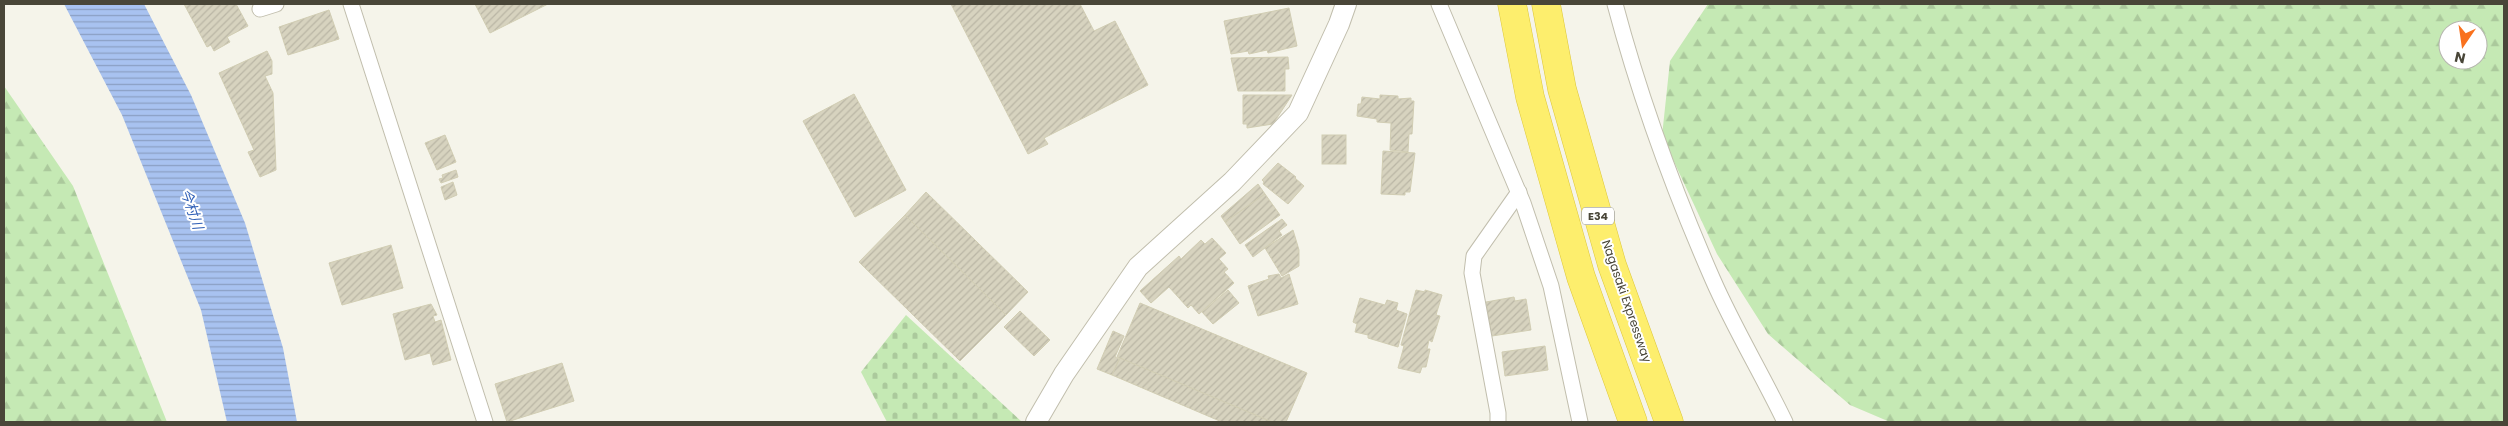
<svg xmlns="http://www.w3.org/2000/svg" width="2508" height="426" font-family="Poppins,'Noto Sans JP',sans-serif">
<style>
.forest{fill:url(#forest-firs);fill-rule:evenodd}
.cemetery{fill:url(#cemetery-stones)}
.water{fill:url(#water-rules)}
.building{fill:url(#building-hatch);stroke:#d1cdb3}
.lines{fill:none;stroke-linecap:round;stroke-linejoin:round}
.minor-casing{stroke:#c1bead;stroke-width:17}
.tertiary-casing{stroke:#c1bead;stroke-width:22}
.motorway-casing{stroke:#ddc73c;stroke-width:29}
.minor{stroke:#fff;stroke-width:15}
.tertiary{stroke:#fff;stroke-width:20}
.motorway{stroke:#fdee6d;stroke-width:28}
.labels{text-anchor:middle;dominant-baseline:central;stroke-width:4;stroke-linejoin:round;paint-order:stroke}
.shield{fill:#fff;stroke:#807e74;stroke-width:1}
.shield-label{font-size:11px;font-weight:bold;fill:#494638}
.street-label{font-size:12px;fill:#494638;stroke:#fff}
.water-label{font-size:14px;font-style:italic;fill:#305fb6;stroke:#fff}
</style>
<defs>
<pattern id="forest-firs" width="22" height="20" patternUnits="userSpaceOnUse" patternTransform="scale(1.25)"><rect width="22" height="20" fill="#c5e9b4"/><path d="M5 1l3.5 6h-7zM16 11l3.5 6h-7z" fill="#abc99c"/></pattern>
<pattern id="cemetery-stones" width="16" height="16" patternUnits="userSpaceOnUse" patternTransform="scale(1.25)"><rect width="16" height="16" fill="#c5e9b4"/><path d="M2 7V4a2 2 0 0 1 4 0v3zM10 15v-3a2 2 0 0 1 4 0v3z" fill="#abc99c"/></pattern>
<pattern id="water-rules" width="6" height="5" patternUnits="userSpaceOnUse" patternTransform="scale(1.25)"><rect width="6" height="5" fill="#a8c2f0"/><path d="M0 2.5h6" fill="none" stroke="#8b9fc3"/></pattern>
<pattern id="building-hatch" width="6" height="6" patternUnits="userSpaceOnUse" patternTransform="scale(1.25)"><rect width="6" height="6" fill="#d7d3bf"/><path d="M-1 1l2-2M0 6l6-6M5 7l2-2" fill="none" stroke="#bab6a5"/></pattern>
</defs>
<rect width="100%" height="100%" fill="#f5f4ea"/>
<g class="forest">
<path d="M1708,4H2504V422H1890L1850,405L1768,334L1717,254L1662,136L1670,61ZM2448,30H2478V60H2448Z"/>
<path d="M4,86L73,186L167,422H4Z"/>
</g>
<path class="cemetery" d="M906,315L1022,422H887L861,372Z"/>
<path class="water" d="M64,4H144L191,95L245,223L283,348L297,422H227L201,310L122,115Z"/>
<g class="building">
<path d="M184,4H236L248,26L227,37L230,42L214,51L211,45L207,47Z"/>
<path d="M475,4H548L490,33Z"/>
<path d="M951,4H1080L1094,31L1115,21L1148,85L1044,138L1048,144L1028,154Z"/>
<path d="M1289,8L1297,46L1268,53L1267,50L1249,54L1248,51L1231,54L1224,21Z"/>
<path d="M329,10L339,39L288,55L279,27Z"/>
<path d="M267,51L272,61V74L265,76L273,93L276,170L260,177L248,152L254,150L219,73Z"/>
<path d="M1288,57L1289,69H1285V91H1238L1231,58Z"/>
<path d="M854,94L906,190L855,217L803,121Z"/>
<path d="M1243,95H1292L1273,124L1247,128V124H1243Z"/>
<path d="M1380,95L1398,96V99L1411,98V101H1414L1412,134H1409L1408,152L1390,150L1391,123L1377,122V119L1357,116L1358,104H1361L1362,97L1380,99Z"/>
<path d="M445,135L456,162L437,170L425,143Z"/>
<rect x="1322" y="135" width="24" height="29"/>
<path d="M1383,151L1415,153L1410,192H1405V195L1381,194Z"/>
<path d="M1278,163L1296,177L1295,178L1304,186L1288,204L1263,184L1264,182L1262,180Z"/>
<path d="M456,170L458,177L441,183L439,179L443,178L442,175Z"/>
<path d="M453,182L457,195L445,200L441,187Z"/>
<path d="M1258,184L1265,194L1225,222L1221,216Z"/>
<path d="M926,192L1028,292L1006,315L905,215Z"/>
<path d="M1265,194L1280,215L1240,244L1225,222Z"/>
<path d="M905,215L1006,315L960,361L859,262Z"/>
<path d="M1282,219L1287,225L1279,231L1282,235L1253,257L1245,245Z"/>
<path d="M1293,230L1299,250V266L1282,276L1265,248Z"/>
<path d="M1212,238L1226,253L1219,259L1228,269L1224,272L1234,283L1199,314L1191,305L1188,308L1169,287L1151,303L1140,291L1179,256L1181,259L1201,240L1205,244Z"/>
<path d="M391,245L403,288L342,305L329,263Z"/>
<path d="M1279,274L1281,278L1289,274L1298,304L1258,316L1248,286L1269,279L1268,276Z"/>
<path d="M1228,290L1239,303L1213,324L1202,312Z"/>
<path d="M1416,290L1425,292V290L1442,295L1436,315L1440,316L1432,342L1429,340L1427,349H1430L1426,367H1422L1420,373L1398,368L1404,346L1401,345Z"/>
<path d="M1514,297L1515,301L1526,299L1531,330L1492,336L1486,302Z"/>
<path d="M1360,298L1385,305L1387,300L1398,303L1396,310L1407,314L1398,347L1368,338V335L1355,332L1357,324L1353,322Z"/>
<path d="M1140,303L1307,373L1286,422H1272L1117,357Z"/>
<path d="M431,304L437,315L433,316L435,322L441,320L451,360L433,365L430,353L405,360L393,314Z"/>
<path d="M1020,311L1050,340L1034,356L1004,327Z"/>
<path d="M1113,331L1124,336L1115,357L1119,359L1112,375L1097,369Z"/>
<path d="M1545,346L1548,370L1505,376L1502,352Z"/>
<path d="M1120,358L1272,422H1222L1112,375Z"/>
<path d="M562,363L574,401L507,422L495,384Z"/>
</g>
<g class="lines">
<defs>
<g id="minor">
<path d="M351,4L485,422"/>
<path d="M1439,4L1523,203L1551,286L1580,422"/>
<path d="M1615,4C1640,98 1674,191 1713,280C1734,328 1762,374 1785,422"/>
<path d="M260,9L276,4"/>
<path d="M1498,422V413L1472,273L1474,256L1519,192"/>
</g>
<path id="tertiary" d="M1036,422L1064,374L1138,267L1232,182L1298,113L1339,24L1346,4"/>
<g id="motorway">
<path d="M1512,4L1530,97L1581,277L1633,422"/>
<path d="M1546,4L1562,89L1612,265L1669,422"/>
</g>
</defs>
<use href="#minor" class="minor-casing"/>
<use href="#tertiary" class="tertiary-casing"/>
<use href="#motorway" class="motorway-casing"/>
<use href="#minor" class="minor"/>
<use href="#tertiary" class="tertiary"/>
<use href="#motorway" class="motorway"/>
</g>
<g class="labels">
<rect class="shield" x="1582" y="207.5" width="32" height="17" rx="4"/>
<g class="shield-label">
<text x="1598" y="216">E34</text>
</g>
<g class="street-label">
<text transform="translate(1627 301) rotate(71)">Nagasaki Expressway</text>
</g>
<g class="water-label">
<text transform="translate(192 209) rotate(71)">今村川</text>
</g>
</g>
<rect width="2508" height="426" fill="none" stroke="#494638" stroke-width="10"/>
<g transform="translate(2463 45) rotate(193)"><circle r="24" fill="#ffffff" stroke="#b6b5af"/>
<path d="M0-4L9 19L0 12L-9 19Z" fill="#f9711e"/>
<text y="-8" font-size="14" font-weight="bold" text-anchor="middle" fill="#494638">N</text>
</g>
</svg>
